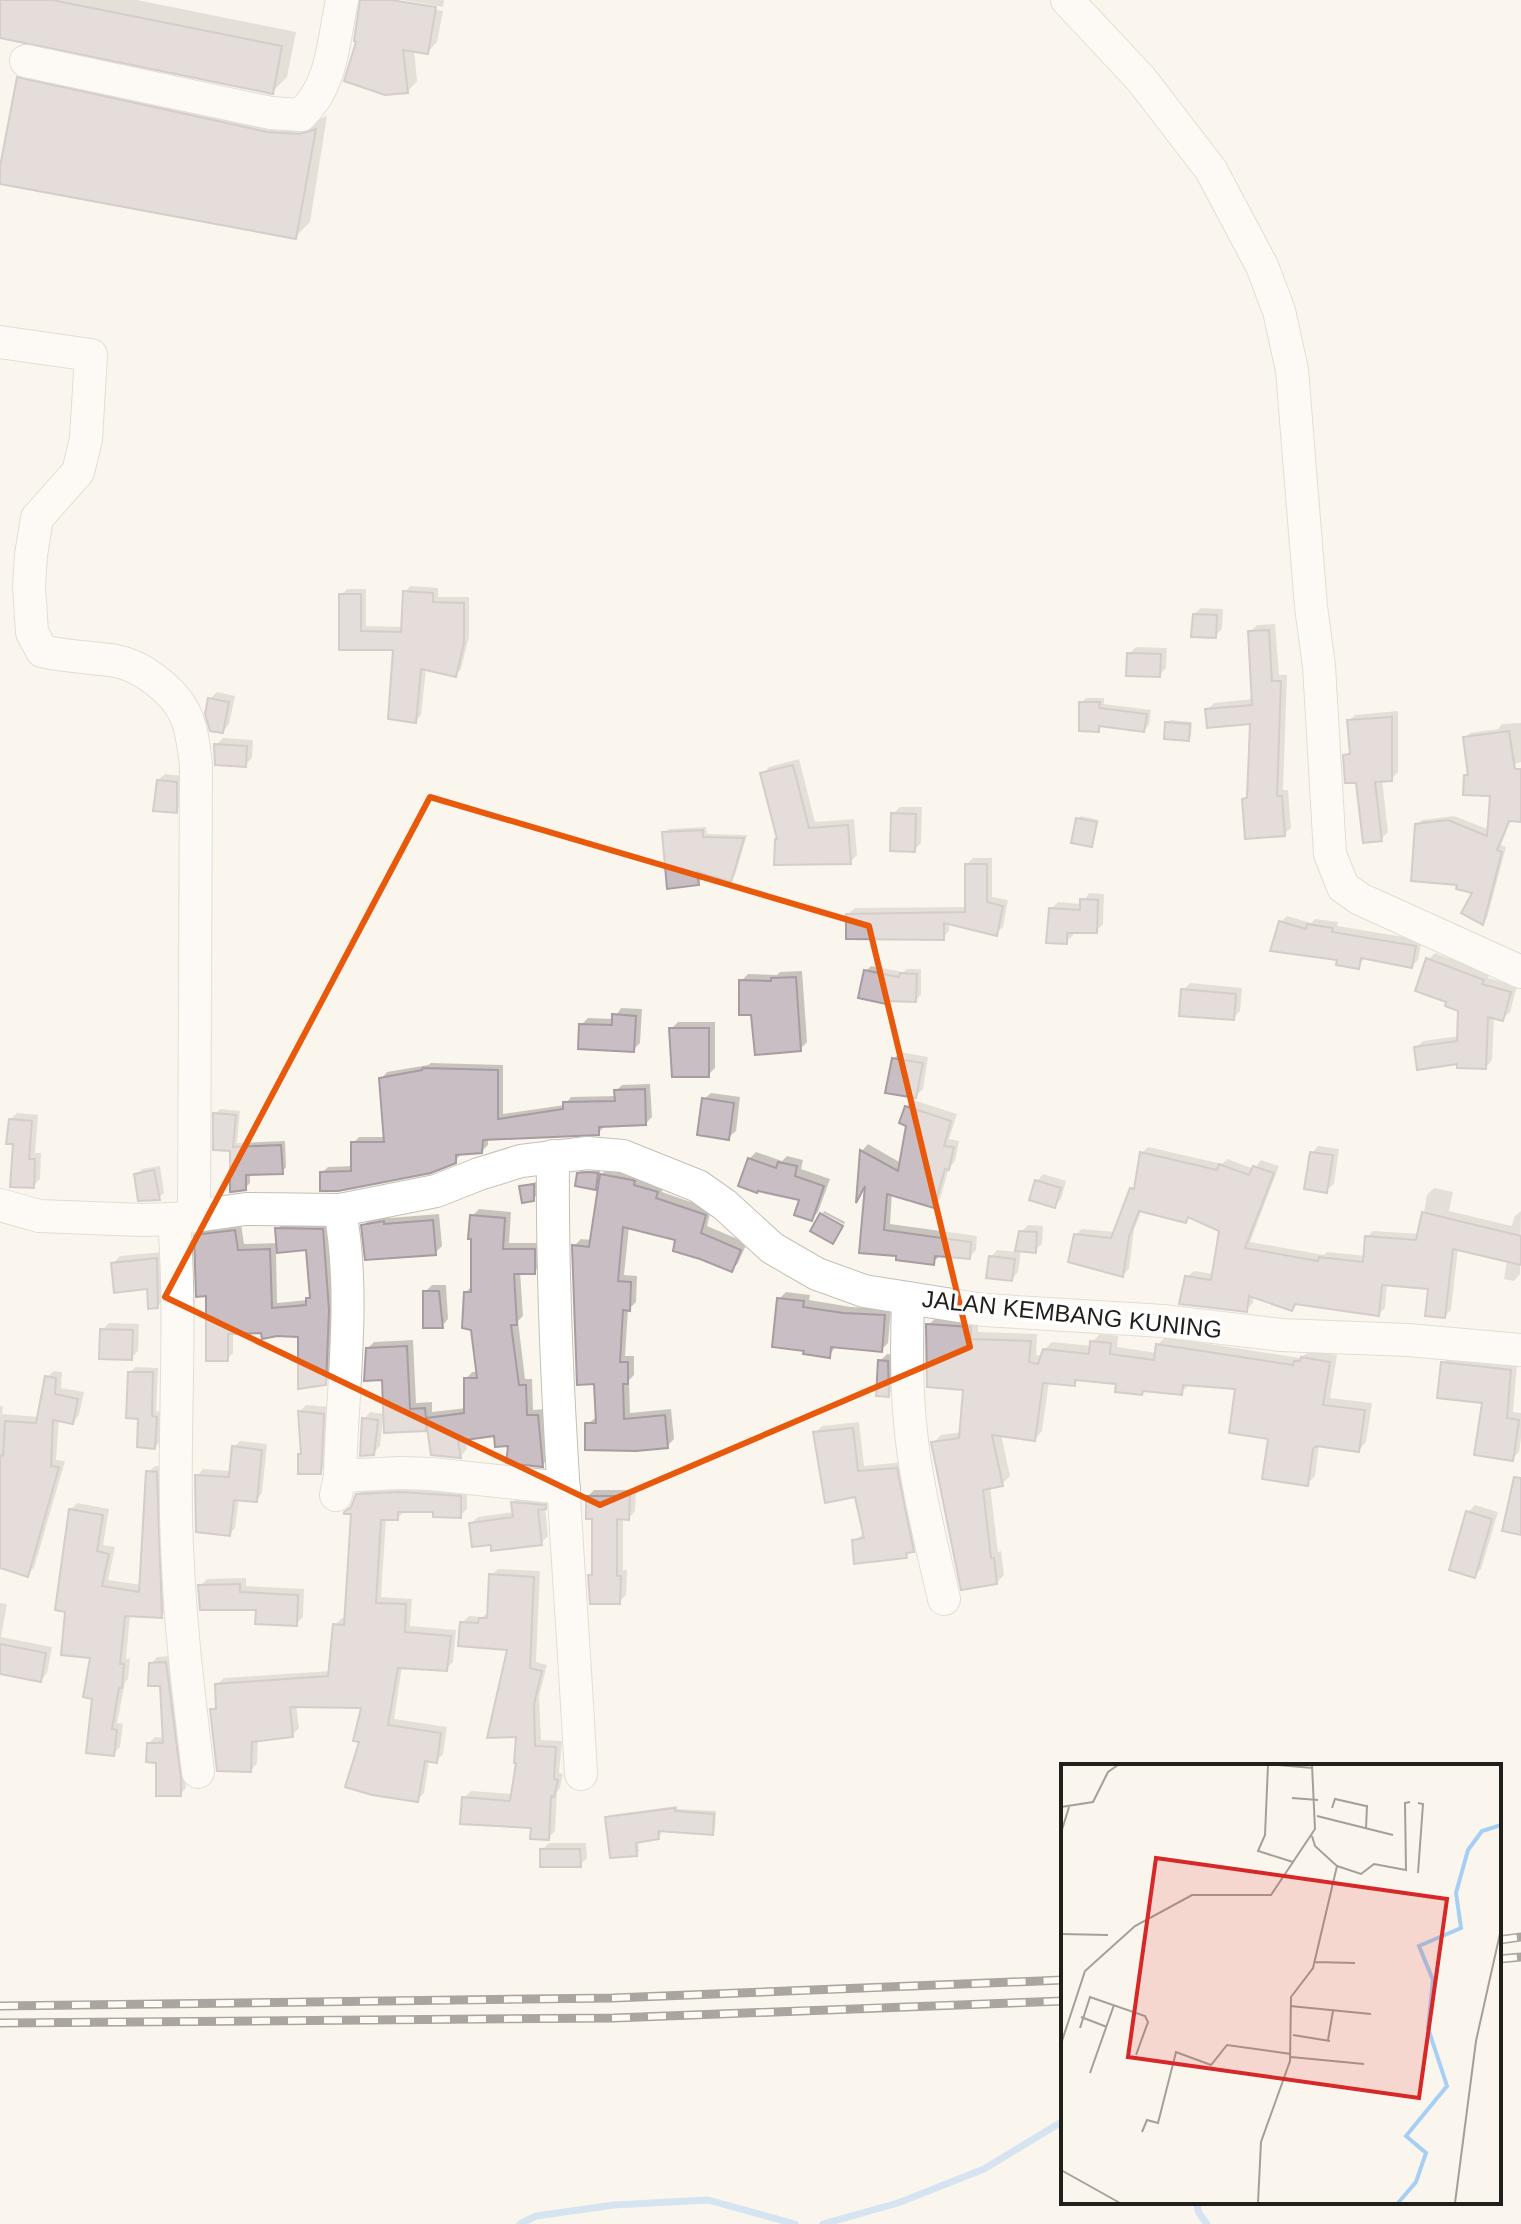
<svg xmlns="http://www.w3.org/2000/svg" width="1521" height="2224" font-family="Helvetica,sans-serif">
<style>
.shadow{fill:#0003;fill-rule:evenodd}
.lines{fill:none;stroke-linecap:round;stroke-linejoin:round}
.stream{stroke:#a7cff4;stroke-width:7}
.building{fill:#c9bec4;stroke:#a69ca1;stroke-width:2}
.minor-casing{stroke:#c4c0b6;stroke-width:34}
.minor{stroke:#fff;stroke-width:32}
.rail-casing{stroke:#474440;stroke-width:9}
.rail{stroke:#fff;stroke-width:6;stroke-dasharray:18;stroke-linecap:butt}
.marked{fill:none;stroke:#e8590c;stroke-width:6;stroke-linejoin:round}
.labels{text-anchor:middle;dominant-baseline:central;stroke-width:7;stroke-linejoin:round;paint-order:stroke}
.street-label{font-size:24px;fill:#211f1c;stroke:#fff}
.inset-river{fill:none;stroke:#a7cff4;stroke-width:4}
.inset-road{fill:none;stroke:#a4a099;stroke-width:2}
.view{fill:#d62828;fill-opacity:0.15;stroke:#d62828;stroke-width:4}
.inset-edge{fill:none;stroke:#211f1c;stroke-width:4}
</style>
<rect width="100%" height="100%" fill="#fbf6ed"/>
<g class="shadow">
<path d="M0,0H137L296,32L287,77L272,92L0,36Z"/>
<path d="M361,0H378L443,11L437,42L428,52L414,49L417,81L408,91L358,40Z"/>
<path d="M403,0H444L443,7Z"/>
<path d="M33,63L317,120L327,116L310,222L295,237L0,182L18,78Z"/>
<path d="M410,586L438,588V597H469V636L461,669L455,675L426,668L421,715L416,721L395,648H341V595L347,589H366V626L403,627L405,592Z"/>
<path d="M1201,608L1223,609L1222,629L1215,636L1194,614Z"/>
<path d="M1275,624L1279,675H1287L1283,790H1288L1291,828L1284,834L1244,799L1249,794L1252,722L1207,710L1214,703L1253,699L1250,632L1257,625Z"/>
<path d="M1136,647L1167,648L1166,668L1159,675L1129,654Z"/>
<path d="M217,692L235,696L229,724L223,731L210,699Z"/>
<path d="M1086,698H1104V704L1151,710L1149,725L1144,730L1103,725L1098,730L1081,703Z"/>
<path d="M1398,711V772L1391,779H1382L1388,832L1381,839L1345,756L1351,750L1349,721L1355,715Z"/>
<path d="M1170,720L1192,722L1191,736L1188,739L1167,723Z"/>
<path d="M1521,723V762L1505,767L1521,789V793L1501,845L1506,847L1487,918L1483,922L1475,892L1459,884L1416,825L1422,820L1454,816L1490,830L1492,794L1466,776L1470,772L1465,738L1470,733L1498,729L1502,724Z"/>
<path d="M223,738L253,740L252,758L245,765L216,745Z"/>
<path d="M799,759L815,822L854,819L857,855L850,862L778,838L762,774L769,767Z"/>
<path d="M165,774L183,776V804L176,811L158,780Z"/>
<path d="M900,807H922L921,843L914,850L893,814Z"/>
<path d="M1081,816L1099,820L1092,845L1078,819Z"/>
<path d="M706,827L707,834L747,835L735,875L731,880L701,871L702,879L698,883L665,833L669,829Z"/>
<path d="M973,858H992V897L1008,900L1003,927L996,933L949,923V931L943,938L848,914L855,908L967,907V864Z"/>
<path d="M1089,893L1104,894L1103,924L1096,931H1073V935L1066,942L1051,909L1058,902L1082,904Z"/>
<path d="M1287,916L1311,923L1315,919L1338,922L1337,926L1422,940L1418,960L1412,966L1365,957L1359,966L1339,958L1281,922Z"/>
<path d="M1435,953L1489,973L1488,978L1517,986L1510,1012L1503,1018L1494,1016L1492,1060L1486,1067L1459,1062L1416,1048L1423,1041L1459,1036L1460,1009L1449,1001L1428,960Z"/>
<path d="M871,966L903,972L907,969H921V995L915,1000L866,971Z"/>
<path d="M802,971L807,1042L800,1049L753,1013L741,981L748,974L777,975L780,972Z"/>
<path d="M1190,983L1242,988L1240,1011L1233,1018L1183,990Z"/>
<path d="M621,1008L642,1009L640,1043L633,1050L581,1025L588,1018L614,1019Z"/>
<path d="M678,1022H715V1068L708,1075L672,1028Z"/>
<path d="M900,1052L928,1057L923,1089L916,1096L894,1059Z"/>
<path d="M431,1063L503,1065V1114L565,1105L571,1097L616,1096V1091L622,1085L650,1084L652,1117L646,1123L604,1127L598,1133L488,1138V1145L482,1151L461,1154L455,1161L430,1171L322,1173L328,1167L353,1166V1143L359,1137H386L381,1079L387,1072L428,1065Z"/>
<path d="M711,1093L740,1097L736,1131L729,1137L704,1099Z"/>
<path d="M913,1100L957,1114L949,1139L959,1141L955,1161L949,1168L940,1199L933,1206L892,1193L890,1224L977,1236L976,1250L969,1257L940,1256L933,1262L899,1254L861,1251L867,1184L858,1198L862,1151L868,1144L901,1163L909,1124L907,1107Z"/>
<path d="M220,1109L240,1111L237,1143L285,1141L286,1167L282,1172H250V1183L245,1188L215,1114Z"/>
<path d="M17,1113L38,1115L35,1153H41L40,1179L33,1186L15,1142L10,1120Z"/>
<path d="M1318,1146L1339,1149L1334,1184L1327,1190L1312,1153Z"/>
<path d="M1148,1147L1222,1164L1227,1159L1254,1169L1261,1160L1279,1166L1250,1242L1324,1255L1327,1252L1366,1256L1367,1237L1373,1231L1420,1234L1427,1195L1434,1188L1453,1192L1449,1211L1512,1226L1514,1217L1521,1211L1520,1274L1514,1281L1504,1279L1507,1260L1458,1248L1451,1310L1445,1316L1430,1287L1387,1284L1385,1308L1379,1314L1298,1302L1292,1309L1254,1295L1253,1303L1246,1310L1187,1277L1194,1271L1214,1274L1221,1230L1190,1216L1186,1221L1142,1210L1134,1229L1129,1269L1123,1275L1075,1235L1082,1229L1115,1232L1132,1189L1137,1183L1142,1153Z"/>
<path d="M756,1152L782,1161L787,1156L803,1160L801,1169L830,1179L818,1212L812,1219L802,1199L749,1159Z"/>
<path d="M160,1166L164,1193L159,1198L136,1175L142,1169Z"/>
<path d="M608,1168L663,1185L662,1192L711,1209L707,1226L747,1243L738,1263L731,1270L678,1239L629,1227L624,1275L637,1276L636,1302L628,1310L625,1356H634V1375L629,1380L630,1413L671,1409L674,1439L667,1446L587,1424L597,1417L596,1382L574,1246L581,1239L592,1240L600,1182L595,1187L578,1174L581,1171H600L599,1177Z"/>
<path d="M1043,1174L1066,1181L1061,1199L1054,1206L1037,1181Z"/>
<path d="M536,1182V1196L533,1199L522,1187Z"/>
<path d="M479,1209L511,1212L509,1243H541V1265L534,1272H520L523,1316L518,1321L525,1379H532L533,1410L545,1409L549,1458L542,1465L496,1434L465,1438L467,1449L461,1456L429,1426L426,1429L383,1418L380,1446L373,1453L364,1419L370,1412L385,1414L384,1378L367,1349L374,1342L413,1340L416,1403L432,1402V1412L466,1408V1379L472,1372H478L466,1292L473,1285L472,1216Z"/>
<path d="M824,1211L845,1222L844,1224L823,1213Z"/>
<path d="M439,1214L442,1246L435,1253L363,1226L370,1219L390,1215V1218Z"/>
<path d="M284,1223H329L334,1302L331,1376L325,1383L300,1335L263,1331L233,1332V1353L227,1359L208,1294L196,1236L202,1230L241,1224L244,1244L279,1243L277,1229ZM308,1248L312,1295L308,1300L277,1303L276,1251Z"/>
<path d="M1028,1225L1043,1226L1042,1244L1035,1250H1021L1018,1272L1012,1279L991,1257L997,1250L1017,1252L1021,1232Z"/>
<path d="M163,1252L164,1299L158,1306L149,1287L113,1263L120,1256Z"/>
<path d="M432,1285H446L448,1319L442,1326L425,1292Z"/>
<path d="M786,1292L810,1295L809,1300L851,1307L891,1309L888,1343L881,1350L836,1346L829,1356L806,1349L779,1299Z"/>
<path d="M936,1318L978,1320V1332L1037,1334L1036,1355L1043,1356L1044,1350L1052,1342L1092,1346V1342L1100,1334L1118,1336L1117,1347L1157,1353L1158,1345L1165,1337L1300,1358L1310,1351L1337,1355L1330,1398L1372,1403L1366,1442L1359,1450L1319,1445L1315,1476L1307,1484L1271,1438L1238,1387L1189,1385L1181,1393L1146,1389L1141,1393L1118,1382L1080,1378L1074,1384L1049,1381L1042,1431L1035,1439L1001,1434L1010,1476L1002,1484L990,1486L998,1552L1001,1551L1004,1575L996,1583L933,1443L941,1435L962,1432L965,1388L928,1325Z"/>
<path d="M109,1323L139,1324L138,1351L131,1358L102,1330Z"/>
<path d="M887,1354L894,1355L895,1388L888,1395L880,1361Z"/>
<path d="M1450,1356L1517,1364L1513,1412L1521,1413V1438L1519,1452L1512,1459L1484,1402L1443,1363Z"/>
<path d="M136,1367L158,1368L156,1411L162,1412L160,1442L155,1447L140,1417L130,1372Z"/>
<path d="M54,1371L62,1372L61,1388L84,1392L79,1415L73,1422L59,1419L56,1460L65,1461L34,1568L27,1574L0,1566V1406H3L2,1414L39,1417L47,1377Z"/>
<path d="M306,1405L330,1407L327,1465L320,1472L300,1455L303,1452L300,1411Z"/>
<path d="M859,1422L864,1466L903,1462L920,1544L906,1556L854,1541L864,1533L856,1495L815,1433L822,1426Z"/>
<path d="M240,1441L267,1444L262,1493L256,1500L239,1498L235,1528L229,1534L197,1476L203,1469L231,1471L234,1447Z"/>
<path d="M155,1466H163L168,1609L161,1616L130,1614L126,1659L130,1658L128,1679L125,1682L117,1723L123,1724L120,1747L113,1754L95,1698L92,1656L70,1510L77,1503L109,1509L103,1545L115,1547L108,1580L142,1585L148,1472Z"/>
<path d="M408,1486L467,1490V1509L460,1516L435,1510L404,1512L397,1518H386L381,1597L412,1599L410,1626L456,1630L453,1662L446,1669L402,1666L394,1719L447,1727L443,1754L436,1761L429,1760L424,1793L417,1800L361,1741L363,1706L296,1705L299,1728L292,1735L258,1739L257,1763L251,1770L212,1710L218,1704L217,1685L224,1678L331,1671L335,1625L342,1618L346,1619L353,1505L357,1495L364,1488Z"/>
<path d="M594,1490H636L635,1511L629,1518L623,1517V1570H627L626,1595L619,1602L590,1576L594,1571V1517L588,1496Z"/>
<path d="M520,1496L552,1500L545,1507L548,1536L541,1543L493,1542L471,1523L478,1517L514,1512L513,1502Z"/>
<path d="M1475,1505L1498,1512L1481,1569L1474,1576L1468,1512Z"/>
<path d="M498,1569L540,1571L536,1662L547,1665L539,1696L541,1740L562,1741L559,1773L563,1774L560,1788L557,1792L555,1831L548,1838L533,1826L464,1798L471,1791L513,1794L519,1762L510,1648L462,1623L469,1616L482,1617L489,1612L491,1575Z"/>
<path d="M246,1578V1586L304,1589L303,1617L296,1624L200,1586L207,1579Z"/>
<path d="M0,1603L7,1604L1,1637L52,1647L47,1673L41,1680L0,1672Z"/>
<path d="M172,1656L186,1788L180,1794L149,1743L155,1737L164,1738L162,1684L151,1664L157,1657Z"/>
<path d="M677,1806L678,1809L716,1811L715,1830L712,1833L661,1829V1834L659,1837L638,1840L639,1851L636,1854L607,1817L610,1815Z"/>
<path d="M549,1843H586L587,1858L580,1865L542,1850Z"/>
</g>
<g class="lines">
<g class="stream">
<path d="M1196,2202L1199,2213L1207,2224"/>
<path d="M520,2224L536,2216L614,2205L708,2200L795,2224"/>
<path d="M823,2224L898,2203L984,2169L1063,2121"/>
</g>
</g>
<g class="building">
<path d="M0,0H52L282,46L273,94L0,38Z"/>
<path d="M360,0H391L436,7L428,54L403,50L408,93L385,95L344,81L356,42L354,41Z"/>
<path d="M17,77L267,132L300,134L316,129L296,239L0,184V167Z"/>
<path d="M403,591L433,593V602L464,603V643L456,677L421,669L416,723L388,719L393,650H339V594H361V631L401,632Z"/>
<path d="M1193,614L1217,615L1216,638L1191,637Z"/>
<path d="M1269,630L1272,681H1281L1277,796H1282L1285,836L1245,839L1242,799L1247,798L1250,724L1207,728L1205,709L1252,705L1248,631Z"/>
<path d="M1127,653L1161,654L1160,677L1126,676Z"/>
<path d="M208,698L229,702L223,733L210,731L205,714Z"/>
<path d="M1079,702H1100L1099,708L1147,714L1144,732L1099,726V732L1079,731Z"/>
<path d="M1392,717V781L1375,782L1382,841L1363,843L1356,783H1345L1343,755L1350,754L1347,720Z"/>
<path d="M1165,722L1190,724L1189,741L1164,739Z"/>
<path d="M1509,731L1515,769H1521V822L1509,821L1497,850L1502,852L1483,925L1461,913L1472,893L1456,889L1457,885L1411,881L1415,824L1448,820L1487,836L1490,796L1463,795L1464,775H1468L1463,737Z"/>
<path d="M214,744L247,746L246,767L215,765Z"/>
<path d="M793,765L809,828L848,825L851,864L774,865L775,839H777L760,773Z"/>
<path d="M157,780L177,782V813L153,811Z"/>
<path d="M891,813L916,814L915,852L890,851Z"/>
<path d="M1076,818L1097,822L1092,847L1071,843Z"/>
<path d="M703,830V837L744,838L731,882L697,872L699,885L667,889L662,832Z"/>
<path d="M965,864H987V902L1003,906L997,936L944,923V940L846,939V914L965,912Z"/>
<path d="M1080,899L1098,900L1097,933H1067V944L1046,943L1049,908L1080,910Z"/>
<path d="M1279,921L1306,929L1307,924L1333,928L1332,932L1416,946L1412,968L1361,958L1359,969L1336,965L1337,960L1270,951Z"/>
<path d="M1426,958L1484,980L1482,984L1511,992L1503,1021L1488,1017L1486,1069L1457,1068V1064L1417,1070L1414,1047L1457,1041L1458,1011L1445,1006L1446,1002L1415,991Z"/>
<path d="M864,970L899,977L900,973L917,974L916,1002L886,1001V1004L858,998Z"/>
<path d="M796,977L801,1051L755,1055L751,1015H739V980L771,981V978Z"/>
<path d="M1181,989L1236,994L1234,1020L1179,1016Z"/>
<path d="M612,1014L636,1016L634,1052L578,1049L579,1024L612,1025Z"/>
<path d="M669,1028H709V1077H672Z"/>
<path d="M892,1058L923,1063L916,1098L885,1093Z"/>
<path d="M423,1068L498,1070V1119L563,1109V1102L615,1101L614,1090L645,1089L646,1125L599,1127V1135L483,1140L482,1153L456,1155V1163L431,1173L338,1191H320V1172L351,1171V1142H384L379,1078L422,1070Z"/>
<path d="M702,1098L734,1103L729,1140L697,1135Z"/>
<path d="M905,1106L951,1121L944,1146L954,1147L949,1170L945,1169L934,1208L887,1194L884,1230L971,1242L970,1259L935,1256L934,1265L896,1260V1256L859,1253L865,1186L856,1203L860,1150L898,1171L906,1126L899,1123Z"/>
<path d="M213,1113L236,1115L233,1147L281,1145L283,1174L246,1175V1190L230,1192V1151L213,1150Z"/>
<path d="M9,1119L32,1121L29,1159H35L34,1188L10,1187L13,1144H6Z"/>
<path d="M1140,1152L1217,1170L1219,1164L1249,1175L1253,1166L1274,1173L1245,1248L1318,1261L1319,1257L1363,1262L1365,1236L1416,1240L1422,1212L1521,1236V1265L1453,1249L1445,1318L1425,1316L1428,1289L1382,1285L1379,1316L1295,1304L1292,1311L1249,1296L1247,1312L1179,1304L1185,1276L1211,1280L1219,1231L1188,1217L1186,1223L1139,1211L1129,1237L1123,1277L1068,1262L1074,1234L1111,1238L1130,1188L1134,1189Z"/>
<path d="M1310,1152L1333,1155L1327,1193L1304,1189Z"/>
<path d="M748,1158L776,1168L778,1162L797,1166L795,1176L824,1186L812,1221L794,1215L799,1200L758,1191L757,1193L738,1186Z"/>
<path d="M154,1170L160,1200L138,1201L134,1174Z"/>
<path d="M587,1172L598,1173L596,1190L575,1186L577,1173Z"/>
<path d="M600,1174L632,1180L635,1181L634,1185L658,1192L656,1198L706,1215L701,1233L741,1250L732,1272L700,1259L673,1251L675,1240L623,1227L618,1281L631,1282L630,1311L623,1310L620,1362H628V1384H623L624,1419L665,1415L668,1448L636,1451L585,1450V1423H596L594,1384L577,1385L572,1245L589,1247Z"/>
<path d="M1035,1180L1061,1188L1055,1208L1029,1200Z"/>
<path d="M534,1184V1201L522,1203L519,1186Z"/>
<path d="M820,1213L843,1226L833,1244L810,1231Z"/>
<path d="M470,1215L505,1218L503,1249H535V1274H514L517,1325H511L519,1385H526L527,1415H538L543,1467L506,1463L508,1446L495,1447L494,1436L458,1441L461,1458L431,1455L426,1420V1431L384,1433L382,1380L364,1381L366,1348L407,1346L410,1409L425,1408L426,1418L464,1413V1378H477L471,1330L462,1328L464,1292H471V1239H468Z"/>
<path d="M433,1220L436,1255L365,1260L361,1225L384,1221V1224Z"/>
<path d="M275,1228L323,1229L329,1310L326,1385L298,1389V1337L277,1336L262,1339L261,1333L228,1334V1361H206V1296L196,1297L194,1235L235,1230L238,1250L270,1249L272,1308L306,1305V1298H310L306,1250L277,1253Z"/>
<path d="M1019,1231L1037,1232L1036,1253L1015,1251Z"/>
<path d="M989,1256L1015,1259L1012,1281L986,1278Z"/>
<path d="M157,1258L158,1308L148,1309L147,1289L114,1293L111,1263Z"/>
<path d="M423,1291H439L443,1328H423Z"/>
<path d="M777,1298L804,1301L803,1307L843,1313L885,1315L882,1352L831,1347L830,1358L803,1354L804,1351L772,1347Z"/>
<path d="M926,1324L971,1327V1339L1031,1341L1029,1362L1038,1364L1043,1349L1089,1354L1090,1341L1111,1343L1110,1354L1154,1360L1156,1344L1293,1365L1294,1361H1300L1301,1357L1330,1362L1323,1405L1365,1410L1359,1452L1316,1446L1313,1449L1308,1486L1262,1479L1268,1439L1229,1433L1235,1389L1183,1385L1182,1395L1143,1391L1142,1395L1115,1392L1116,1384L1075,1380V1386L1043,1383L1035,1441L992,1435L1003,1486L983,1490L991,1558H994L997,1584L961,1590L931,1442L959,1438L963,1390L927,1387Z"/>
<path d="M100,1329L133,1330L132,1360L99,1359Z"/>
<path d="M878,1360L888,1361L889,1397L876,1396Z"/>
<path d="M1441,1362L1511,1370L1507,1418L1519,1420L1513,1461L1474,1455L1482,1403L1437,1398Z"/>
<path d="M128,1372H153L152,1416L157,1417L155,1449L137,1447L138,1419L126,1418Z"/>
<path d="M45,1376L56,1378L55,1394L78,1399L73,1424L53,1420L51,1466L59,1467L28,1577L0,1568V1455L3,1456L5,1421L36,1423Z"/>
<path d="M298,1411L324,1414L321,1474H298V1454H301Z"/>
<path d="M362,1418L378,1420L374,1455L360,1456Z"/>
<path d="M853,1428L858,1471L897,1468L914,1552L906,1553L907,1558L854,1564L852,1540L864,1538L855,1497L825,1503L813,1432Z"/>
<path d="M232,1446L262,1450L257,1502L234,1500L230,1536L196,1532L195,1475L229,1477Z"/>
<path d="M146,1471L157,1472L162,1618L125,1616L120,1664H124L122,1688H119L112,1729L117,1730L114,1756L86,1753L92,1699L83,1697L90,1658L61,1655L65,1612L55,1610L69,1509L103,1515L97,1551L109,1554L102,1586L139,1592Z"/>
<path d="M1514,1477L1521,1478V1535L1502,1531Z"/>
<path d="M400,1492L461,1496V1518L433,1517V1512H398V1520H381L376,1603L406,1604L405,1632L451,1636L447,1671L398,1668L388,1725L441,1733L437,1763L425,1761L418,1802L372,1795L345,1787L359,1742L353,1741L361,1708L290,1707L293,1737L252,1742L251,1772L217,1771L210,1709H216L215,1684L328,1676L333,1624L344,1625L351,1514H344V1512L351,1507L356,1494Z"/>
<path d="M586,1496H630L629,1520L617,1519V1576H621L620,1604H590L588,1575H592V1519H586Z"/>
<path d="M511,1502L546,1505V1509L538,1510L542,1545L491,1551V1545L472,1547L469,1523L513,1517Z"/>
<path d="M1466,1511L1492,1519L1475,1578L1449,1570Z"/>
<path d="M489,1574L534,1577L530,1668L542,1671L534,1704L535,1746L556,1747L554,1779L558,1780L554,1797L551,1796L549,1840L530,1839L531,1828L460,1824L462,1797L510,1801L516,1763H514L516,1737L487,1738L507,1650L458,1646L460,1622L478,1623L479,1618H487Z"/>
<path d="M240,1584V1592L298,1595L297,1626L255,1624L256,1610H200L198,1585Z"/>
<path d="M0,1644L46,1653L41,1682L0,1674Z"/>
<path d="M166,1662L181,1778V1796H156V1763L146,1762L147,1743H163L160,1686H148L149,1663Z"/>
<path d="M675,1808V1811L714,1814L713,1835L658,1831L659,1839L636,1843L637,1856L610,1858L605,1817Z"/>
<path d="M540,1849H580L581,1867H540Z"/>
</g>
<g class="lines">
<defs>
<g id="minor">
<path d="M1067,0L1141,79L1211,170L1262,266L1279,311L1292,370L1311,607L1319,666L1330,854L1343,887L1360,899L1521,972"/>
<path d="M26,61L271,113L301,115C333,85 333,42 342,0"/>
<path d="M0,342L91,355L86,439L78,472L37,518L31,555L29,586L32,632L42,651C67,657 91,657 116,661C131,664 142,670 154,679C188,704 191,724 196,764L194,1216"/>
<path d="M553,1156C551,1362 570,1568 581,1774"/>
<path d="M0,1205L39,1216L142,1220L174,1219L246,1209L340,1210L436,1191L479,1174L521,1161L587,1153L623,1156L698,1186L725,1205L772,1248L817,1274L864,1291L984,1310L1163,1321L1281,1335L1408,1340L1521,1350"/>
<path d="M174,1219C183,1335 171,1450 178,1566C181,1635 190,1704 198,1772"/>
<path d="M908,1298C907,1340 906,1381 910,1422C915,1482 931,1541 944,1599"/>
<path d="M340,1476L400,1473L431,1474L564,1488"/>
<path d="M336,1495L340,1476C342,1388 356,1298 340,1210"/>
</g>
</defs>
<use href="#minor" class="minor-casing"/>
<use href="#minor" class="minor"/>
<defs>
<g id="rail">
<path d="M1499,1940L1521,1937"/>
<path d="M1499,1959L1521,1957"/>
<path d="M0,2006L613,1998L1063,1980"/>
<path d="M0,2023L614,2018L1063,2001"/>
</g>
</defs>
<use href="#rail" class="rail-casing"/>
<use href="#rail" class="rail"/>
</g>
<path d="M0 0H1521V2224H0ZM430,797L869,926L970,1347L600,1505L165,1297Z" fill="#fbf6ed" fill-opacity=".55" fill-rule="evenodd"/>
<path class="marked" d="M430,797L869,926L970,1347L600,1505L165,1297Z"/>
<g class="labels">
<g class="street-label">
<text transform="translate(1072 1314) rotate(6)">JALAN KEMBANG KUNING</text>
</g>
</g>
<g transform="translate(1061 1764)">
<rect width="440" height="440" fill="#fbf6ed"/>
<path class="inset-river" d="M337,439L355,418L365,389L345,372L386,322L367,264L372,216L358,182L400,164L395,129L407,86L421,67L440,61"/>
<path class="inset-road" d="M207,1L204,71L197,87L232,98M217,1L252,4M231,34L257,36M0,43L32,38L47,8L57,1M271,44L274,35L305,42M256,52L332,71M305,65L306,41M0,69L8,43M276,102L300,110L313,100L345,106L344,39L349,38M357,109L362,40L357,39M0,170L47,171M254,198L294,199M229,242L310,250M20,253L46,263M19,264L29,233L84,252L87,258L75,291M232,271L269,277M267,276L272,247M0,280L24,207L74,162L131,131H210L254,65L251,1M230,293L303,300M29,309L53,241M81,368L86,356L97,359L115,288L150,301L166,281L230,290M0,406L59,439M197,439L200,378L229,297L230,233L252,204L276,102L254,82L251,72M394,439L415,277L440,165"/>
<path class="view" d="M95,94L386,135L358,334L67,293Z"/>
<rect width="440" height="440" class="inset-edge"/>
</g>
</svg>
